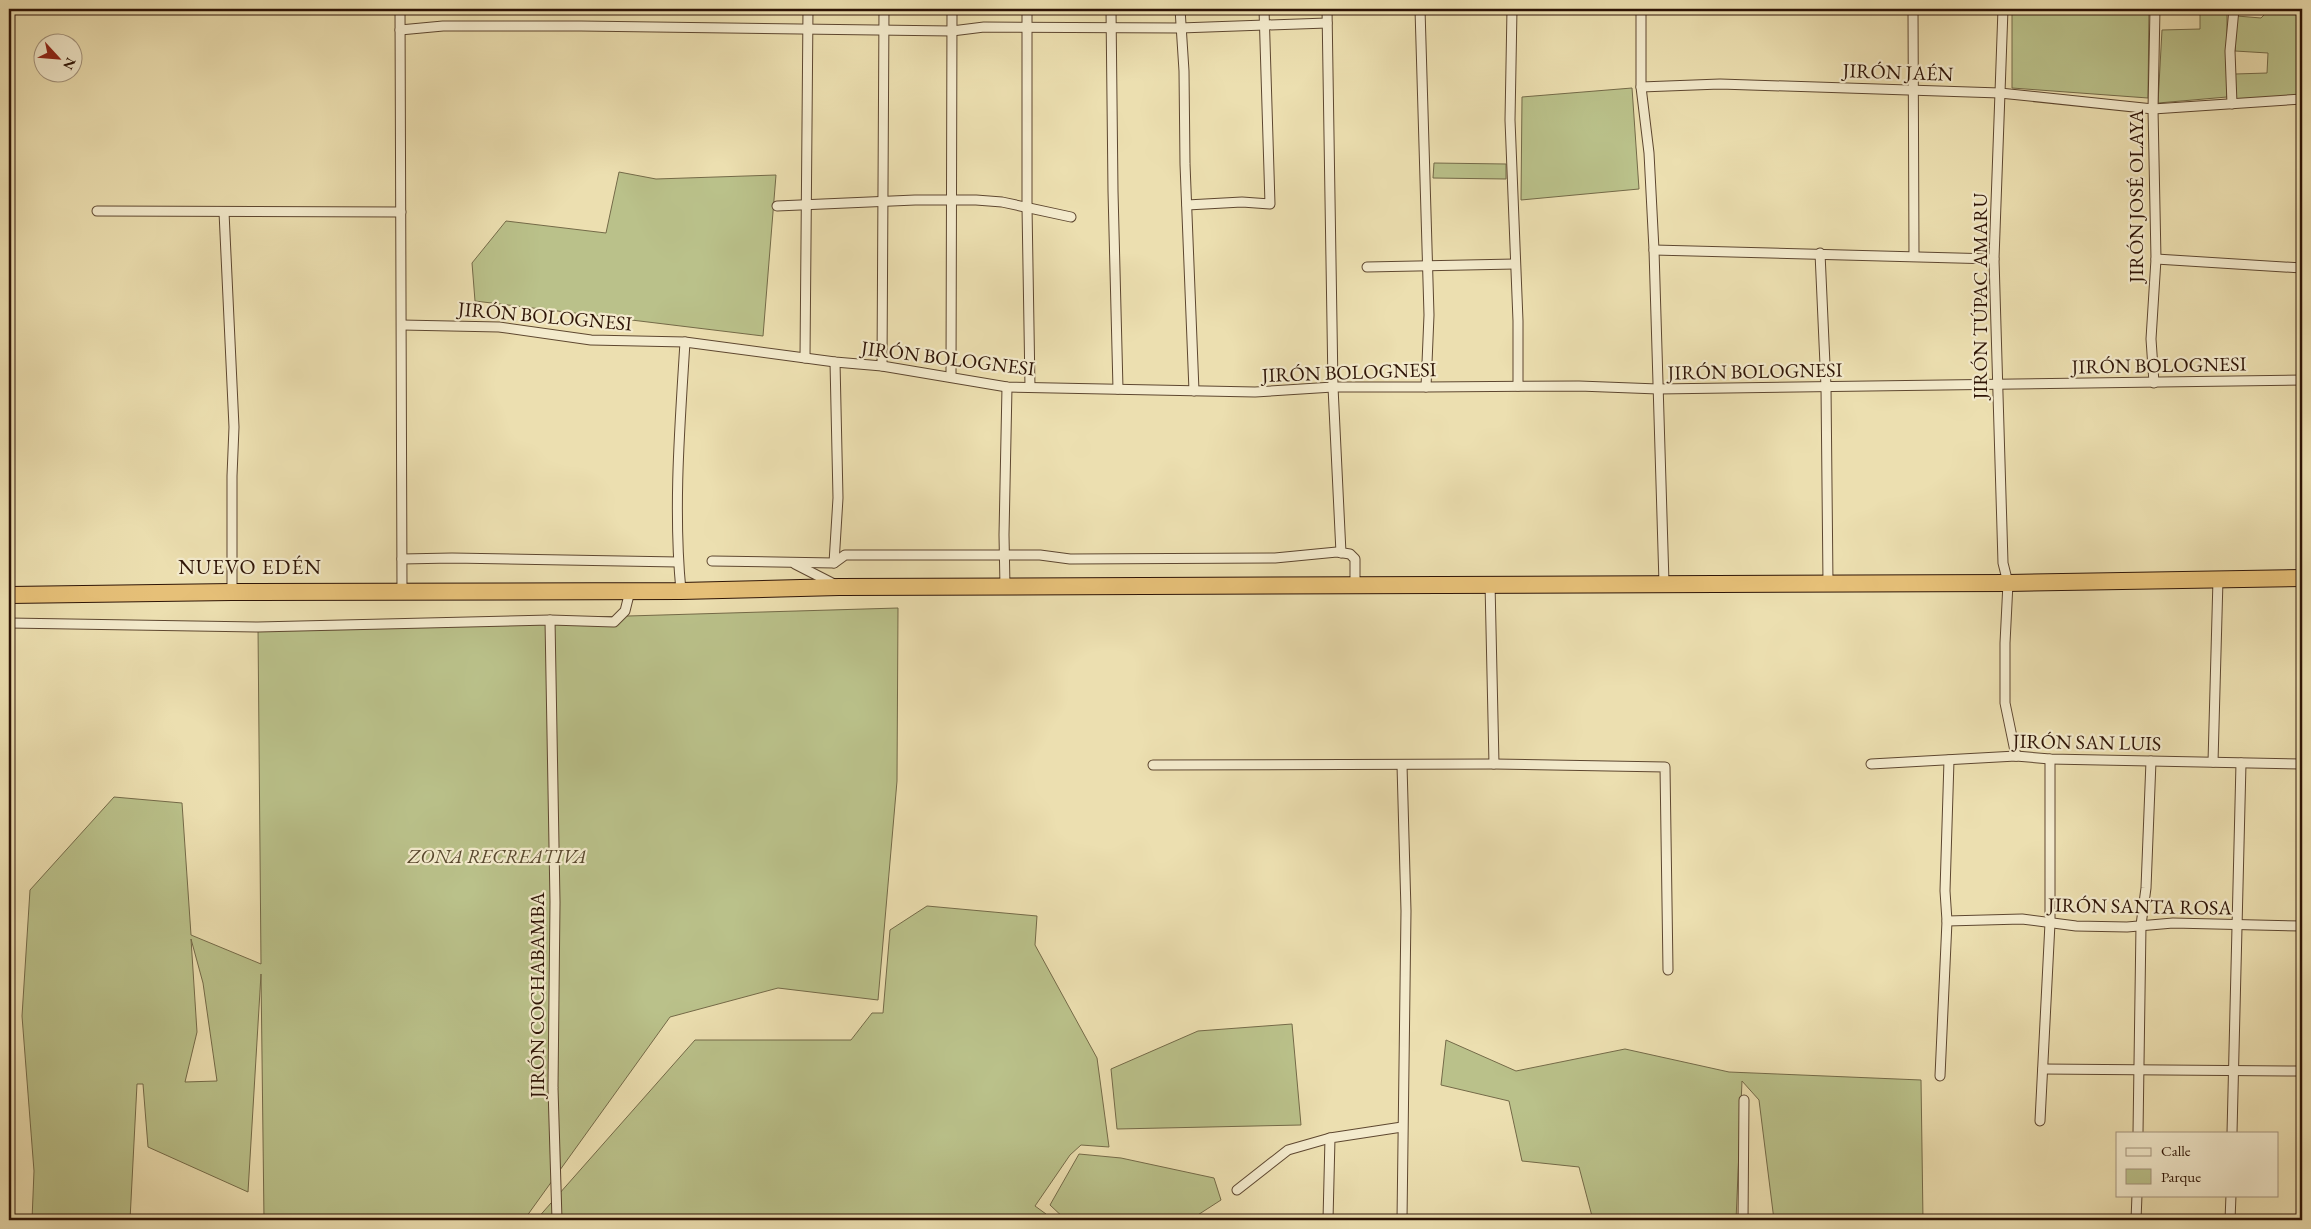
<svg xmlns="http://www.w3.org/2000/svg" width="2311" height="1229" font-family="'EB Garamond',serif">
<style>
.green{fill:#bac18a;stroke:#746a48;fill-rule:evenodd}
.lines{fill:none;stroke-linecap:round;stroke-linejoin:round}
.street-casing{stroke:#5e4730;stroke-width:11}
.highway-casing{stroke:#2e1406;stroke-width:18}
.street{stroke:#f3eacc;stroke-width:9}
.highway{stroke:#e6c078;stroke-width:16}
.labels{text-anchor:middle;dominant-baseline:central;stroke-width:4.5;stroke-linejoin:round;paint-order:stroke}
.street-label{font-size:20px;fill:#2e1406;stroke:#f3eacc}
.park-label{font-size:20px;font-style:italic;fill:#58482e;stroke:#f3eacc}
.neighbourhood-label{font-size:21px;letter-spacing:1px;fill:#2e1406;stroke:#f3eacc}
</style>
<rect width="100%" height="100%" fill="#ecdfb0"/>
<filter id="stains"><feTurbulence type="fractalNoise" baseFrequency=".004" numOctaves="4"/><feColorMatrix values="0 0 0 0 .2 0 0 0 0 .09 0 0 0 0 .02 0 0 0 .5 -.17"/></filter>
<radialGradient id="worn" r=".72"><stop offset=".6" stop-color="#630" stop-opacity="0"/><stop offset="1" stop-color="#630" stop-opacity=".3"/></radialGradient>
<g class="green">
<path d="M2012,9H2149L2148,98L2012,88Z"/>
<path d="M2200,9H2227V97L2158,103L2162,30L2200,29Z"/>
<path d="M2270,9H2302V95L2235,100V74L2267,73L2268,53L2235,51L2237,16L2261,18Z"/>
<path d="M1632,88L1639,189L1521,200L1522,97Z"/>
<path d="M1434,163L1506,164V179L1433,178Z"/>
<path d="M619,172L656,179L776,175L763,336L475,301L472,263L506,221L606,233Z"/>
<path d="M898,608L897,781L878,1000L778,988L670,1017L524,1220H264L261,974L248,1192L148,1147L143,1084H137L130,1220H32L34,1171L22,1016L30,890L114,797L182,803L191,935L261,964L258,627ZM191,939L203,983L217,1081L185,1082L197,1032Z"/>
<path d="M927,906L1037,916L1035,945L1097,1058L1109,1147L1081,1145L1070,1155L1035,1206L1046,1214L1047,1220H536L695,1040H851L872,1013H883L890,930Z"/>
<path d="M1292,1024L1301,1125L1117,1129L1111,1069L1198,1031Z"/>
<path d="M1446,1040L1516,1071L1625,1049L1729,1072L1921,1080L1923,1220H1774L1759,1100L1742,1081L1736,1220H1593L1579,1167L1522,1161L1509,1101L1441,1085Z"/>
<path d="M1079,1154L1121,1158L1214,1178L1221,1200L1190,1220H1066L1050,1205Z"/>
</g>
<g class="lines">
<defs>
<g id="street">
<path d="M400,9L402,591"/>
<path d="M1027,9V207L1030,387"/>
<path d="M1111,9L1113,191L1118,389"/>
<path d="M1180,9L1184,71L1185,164L1194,391"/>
<path d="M1327,9L1333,387L1341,553"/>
<path d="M1420,9L1429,315L1426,387"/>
<path d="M1512,9L1510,120L1518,321V386"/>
<path d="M1641,9V87L1649,153L1654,250L1664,583"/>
<path d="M1913,9L1914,256"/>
<path d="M2003,9L1994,259L2003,563L2008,583L2005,643V703L2016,756"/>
<path d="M400,30L443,26H581L952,31L984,27L1180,28L1327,23"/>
<path d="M1641,87L1720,84L2000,93L2153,109L2302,99"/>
<path d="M2232,104L2230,51L2234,9"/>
<path d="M1187,205L1242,202L1270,204L1264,9"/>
<path d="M777,206L915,200H976L1002,202L1071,217"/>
<path d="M97,211L401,212"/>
<path d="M224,212L234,427L232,476V592"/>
<path d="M1654,250L1994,259"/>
<path d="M1820,253L1826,387L1828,583"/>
<path d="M2156,259L2302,268"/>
<path d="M1367,267L1515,264"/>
<path d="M402,325L499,327L591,340L685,342L835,362L882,366L1007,387L1255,392L1333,387H1426L1579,386L1658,389L2302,380"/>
<path d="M805,358L808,9"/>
<path d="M882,366L884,9"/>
<path d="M951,377L952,9"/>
<path d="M2154,383L2151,339L2156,259L2153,109L2155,9"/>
<path d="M402,559L452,558L678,562"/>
<path d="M712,561L834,563L845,555H1040L1070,559L1275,558L1337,552L1350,554L1355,559V586"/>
<path d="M834,563L838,498L835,362"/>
<path d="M795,564L834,584"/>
<path d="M1490,583L1494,764"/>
<path d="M1005,587L1004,535L1007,387"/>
<path d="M681,591C673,509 680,424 685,342"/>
<path d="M550,620L555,902L553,1088L557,1220"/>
<path d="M9,623L258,627L550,620L614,622L625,611L630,591"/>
<path d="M2213,762L2218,579"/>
<path d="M1871,764L2016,756L2050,759L2302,764"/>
<path d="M1153,765L1494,764L1665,767L1668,970"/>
<path d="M1947,921L2022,919L2076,926L2127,927L2173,923L2302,926"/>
<path d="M2043,1069L2302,1071"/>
<path d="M1940,1076L1947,921L1945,891L1949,760"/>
<path d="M2040,1121L2050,923V759"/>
<path d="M2138,1133L2141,925L2146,888L2151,761"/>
<path d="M2232,1133L2241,763"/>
<path d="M1237,1190L1288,1150L1330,1138"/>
<path d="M1328,1220L1330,1138L1402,1127"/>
<path d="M1402,1220L1406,911L1402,765"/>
<path d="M1743,1220L1744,1100"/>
<path d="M2136,1220L2137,1195"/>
<path d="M2230,1220L2231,1195"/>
</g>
<path id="highway" d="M9,595L232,592L681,591L839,587L2008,583L2302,578"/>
</defs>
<use href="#street" class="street-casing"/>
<use href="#highway" class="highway-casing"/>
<use href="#street" class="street"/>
<use href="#highway" class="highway"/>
</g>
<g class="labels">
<g class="street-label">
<text transform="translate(1898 72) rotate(2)">JIRÓN JAÉN</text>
<text transform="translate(2136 196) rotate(-90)">JIRÓN JOSÉ OLAYA</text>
<text transform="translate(1980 296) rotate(-90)">JIRÓN TÚPAC AMARU</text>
<text transform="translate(545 316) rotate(5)">JIRÓN BOLOGNESI</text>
<text transform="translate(948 358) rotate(7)">JIRÓN BOLOGNESI</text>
<text transform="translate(2159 365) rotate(-1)">JIRÓN BOLOGNESI</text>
<text transform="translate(1755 371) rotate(-1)">JIRÓN BOLOGNESI</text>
<text transform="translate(1349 372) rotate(-2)">JIRÓN BOLOGNESI</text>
<text transform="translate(2087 742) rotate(1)">JIRÓN SAN LUIS</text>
<text transform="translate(2140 906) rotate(1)">JIRÓN SANTA ROSA</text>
<text transform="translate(537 995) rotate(-90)">JIRÓN COCHABAMBA</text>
</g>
<g class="park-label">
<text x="497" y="856">ZONA RECREATIVA</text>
</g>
<g class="neighbourhood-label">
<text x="250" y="566">NUEVO EDÉN</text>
</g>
</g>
<rect width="2311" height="1229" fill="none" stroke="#ecdfb0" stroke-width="30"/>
<rect x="10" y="10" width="2291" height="1209" fill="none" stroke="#2e1406" stroke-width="2.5"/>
<rect x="15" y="15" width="2281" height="1199" fill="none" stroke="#2e1406"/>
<rect x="2116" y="1132" width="162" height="65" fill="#f3eacc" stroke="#a4947d"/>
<rect x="2126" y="1148" width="25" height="8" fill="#f3eacc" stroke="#a4947d"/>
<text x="2161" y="1156" font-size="15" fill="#2e1406">Calle</text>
<rect x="2126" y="1169" width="25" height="15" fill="#bac18a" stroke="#a4947d"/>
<text x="2161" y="1182" font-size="15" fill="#2e1406">Parque</text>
<g transform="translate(58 58) rotate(116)"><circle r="24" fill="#f3eacc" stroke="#a4947d"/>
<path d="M0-4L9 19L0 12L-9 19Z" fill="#8f2418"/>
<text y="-8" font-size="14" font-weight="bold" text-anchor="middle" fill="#2e1406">N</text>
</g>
<rect width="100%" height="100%" filter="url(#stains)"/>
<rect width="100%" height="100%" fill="url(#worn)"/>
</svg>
